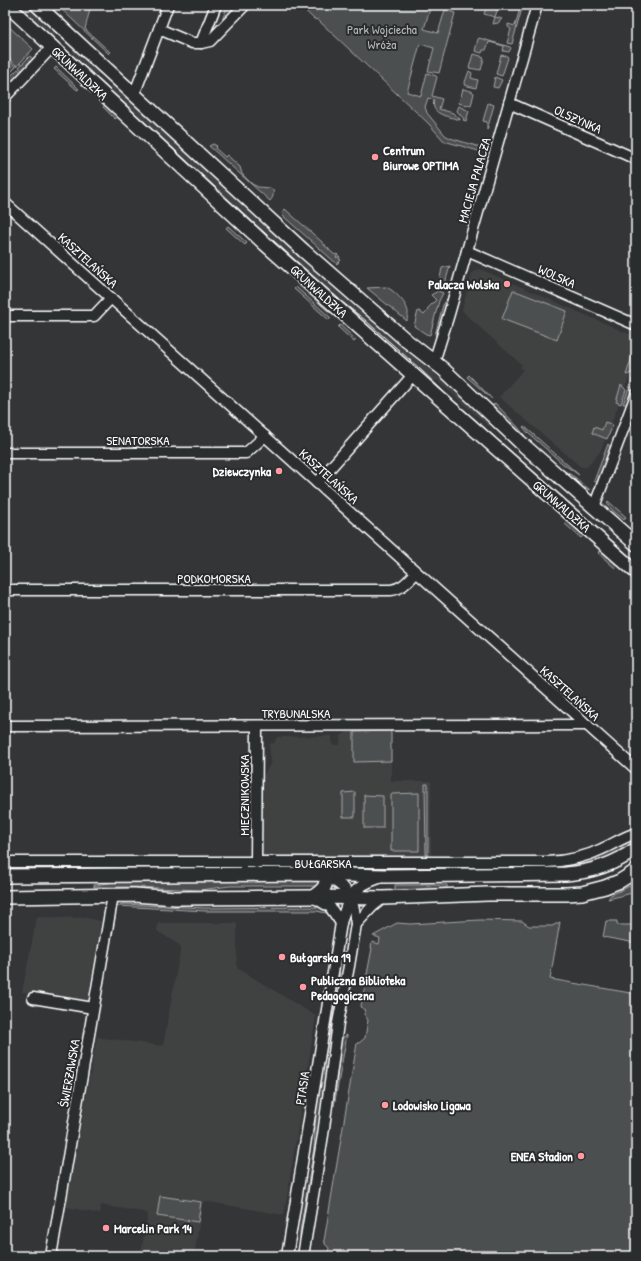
<svg xmlns="http://www.w3.org/2000/svg" width="641" height="1261" font-family="'Patrick Hand',sans-serif">
<style>
.built{fill:#404243}
.green{fill:#4c4f50;stroke:#a6a7a8}
.lines{fill:none;stroke-linecap:round;stroke-linejoin:round}
.minor-casing{stroke:#fff;stroke-width:13}
.tertiary-casing{stroke:#fff;stroke-width:16}
.minor{stroke:#2a2d2e;stroke-width:10}
.tertiary{stroke:#2a2d2e;stroke-width:13}
.tram{stroke:#fff;stroke-width:1}
.poi-dot{fill:#ff9aa2;stroke:#2a2d2e;stroke-width:1.5}
.labels{text-anchor:middle;dominant-baseline:central;stroke-width:4;stroke-linejoin:round;paint-order:stroke}
.park-label{font-size:13px;fill:#b7b9b9;stroke:#2a2d2e}
.street-label{font-size:13px;fill:#fff;stroke:#2a2d2e}
.poi-label{font-size:13px;font-weight:bold;fill:#fff;stroke:#2a2d2e;text-anchor:start}
</style>
<rect width="100%" height="100%" fill="#333536"/>
<filter id="ink" filterUnits="userSpaceOnUse"><feTurbulence type="fractalNoise" baseFrequency=".025" numOctaves="2"/><feDisplacementMap in="SourceGraphic" scale="8" xChannelSelector="R" yChannelSelector="G"/><feConvolveMatrix kernelMatrix="1 2 1 2 8 2 1 2 1" color-interpolation-filters="sRGB"/></filter>
<g filter="url(#ink)">
<g class="built">
<path d="M14,5H30L52,26L53,29L52,30L55,33L52,36L55,38L53,39Z"/>
<path d="M76,49L101,71L95,77L69,56Z"/>
<path d="M113,84H115L418,357L417,358L439,378L490,425L488,426L437,380L433,383L378,334L290,259L108,90Z"/>
<path d="M480,269L636,337V359L604,443L600,452L587,467H581L499,397L523,370L520,367L522,365L466,315L462,310L472,273Z"/>
<path d="M391,731V781H431V858H262L263,776L271,763L269,744L274,743L277,737L332,736V745H340L341,736L346,732Z"/>
<path d="M37,917L78,918L82,917L101,921L87,1003L22,992Z"/>
<path d="M158,923H237V968L316,1016L284,1215L203,1201L194,1256H158L141,1253L148,1213L101,1205L100,1214L66,1207L97,1037L163,1046L181,946L157,931Z"/>
</g>
<g class="green">
<path d="M57,5H91L85,29L110,52L109,54Z"/>
<path d="M228,5H243L210,36V33L214,22L220,25Z"/>
<path d="M299,5H431L424,29L438,33L445,10L455,13L439,73L428,71L434,48L420,44L407,92L421,96L427,73L436,76L437,77L432,96L442,99L439,109L453,113L460,119V120C448,116 430,115 434,100L428,98L425,107L427,113L445,135L450,138L483,148L482,152L444,141L428,123L318,20L314,19Z"/>
<path d="M487,5H499L495,17L502,19L498,23L493,24L495,17L484,14Z"/>
<path d="M521,5H523L512,44L507,43L511,29L508,27V24L515,26Z"/>
<path d="M5,23L33,49L17,66L5,55V52L9,48L5,44Z"/>
<path d="M479,38L510,47L511,48L509,52L503,51L504,46L489,42L486,50H483L482,53L475,51L478,39Z"/>
<path d="M473,54L481,56V57L484,58L481,70L469,68Z"/>
<path d="M501,55L507,56L508,58L502,76L496,74Z"/>
<path d="M30,56L33,59L22,71L19,67Z"/>
<path d="M5,57L16,67L5,78Z"/>
<path d="M56,67L79,89L77,90L54,69Z"/>
<path d="M18,69L21,72L6,87L5,86V82Z"/>
<path d="M469,71L472,73L471,78L478,80L476,88L464,85Z"/>
<path d="M495,77L502,80L498,88L493,87Z"/>
<path d="M463,89L471,91L474,93L471,106L468,105L467,106L459,103Z"/>
<path d="M488,103L494,105L487,130V122L483,121Z"/>
<path d="M106,104L119,116L115,119L103,107Z"/>
<path d="M459,106L469,111L466,121L463,120L464,119C462,116 459,114 457,111Z"/>
<path d="M213,144L217,146L215,148L225,157L227,155L240,167L242,174L252,184L258,187L270,188L273,190C274,194 273,198 270,201L209,146Z"/>
<path d="M285,209L322,242L324,245H326L325,246L329,249V250L335,255L337,254L338,255L336,257L337,258L339,256L340,258L339,259L341,260L337,264L283,216L282,213Z"/>
<path d="M228,226L247,243L245,245L226,228Z"/>
<path d="M450,266L445,283L441,282L440,278L442,268Z"/>
<path d="M297,282L331,312L330,313L296,283Z"/>
<path d="M296,287L331,318L329,320L294,289Z"/>
<path d="M386,287C394,290 409,305 408,314C408,316 407,318 407,321L367,288Z"/>
<path d="M513,290L567,311L557,340L502,319Z"/>
<path d="M438,291L443,293L439,301L430,335L426,334L414,326L418,311H419L424,315L428,310L427,309L436,300L431,295Z"/>
<path d="M447,299V302L437,336L435,335L443,305Z"/>
<path d="M340,325L356,340L354,342L338,327Z"/>
<path d="M634,351L636,352V364L632,373L626,375Z"/>
<path d="M636,369V382L628,404H623Z"/>
<path d="M469,375L492,399L467,377Z"/>
<path d="M621,385L626,390L621,404L616,402Z"/>
<path d="M495,403L518,427L525,436L501,415L493,405Z"/>
<path d="M605,422L613,425L607,439L592,433L594,427L602,430Z"/>
<path d="M524,426L579,475L563,464L528,433L523,427Z"/>
<path d="M608,444L611,449L598,483L594,481Z"/>
<path d="M560,468L576,478L590,490L584,488Z"/>
<path d="M608,501L626,517L624,520L612,510L607,503Z"/>
<path d="M568,521L584,534L581,538L565,524Z"/>
<path d="M601,550H603L617,562L618,565L615,568L598,553Z"/>
<path d="M391,731V761L354,762V732Z"/>
<path d="M425,784H428V855H426Z"/>
<path d="M355,792V817H343V793Z"/>
<path d="M419,793V851H391V794Z"/>
<path d="M364,795L383,796V828H364Z"/>
<path d="M636,838V841L634,843L613,856L589,865L567,868H395V867H546C560,866 574,865 587,860C604,855 619,845 636,838Z"/>
<path d="M8,867H382L383,868L6,869Z"/>
<path d="M317,880L319,881L320,883L317,886H230L200,890L136,887H94V885L123,881Z"/>
<path d="M636,883V892L608,899L611,895Z"/>
<path d="M395,885H447V888L395,891Z"/>
<path d="M123,904L205,908L318,907L323,909L331,914L316,911H205L117,906Z"/>
<path d="M480,920L522,921L529,926H552L560,922L550,979L636,994V1256H327L329,1248L325,1244V1241H324L357,1043H359L365,1038L368,1020L364,1014L365,1010L362,1008L361,1006L372,948H371L372,942L379,944L380,938L373,936L397,923L410,924Z"/>
<path d="M606,921H617V925H636V943L603,937Z"/>
<path d="M339,972L340,973L328,1059L319,1134L300,1239V1231L314,1147L316,1112L335,989L336,988Z"/>
<path d="M347,1035L334,1106L341,1042H339L342,1038Z"/>
<path d="M160,1196L201,1202L198,1222L157,1216Z"/>
</g>
<g class="lines">
<defs>
<g id="minor">
<path d="M159,29L192,43H201L210,41L245,5"/>
<path d="M201,43L216,5"/>
<path d="M134,95L168,5"/>
<path d="M5,97L52,47"/>
<path d="M509,103L636,159"/>
<path d="M5,203L636,769"/>
<path d="M467,251L636,325"/>
<path d="M5,316H94L111,298"/>
<path d="M434,362L449,314L537,5"/>
<path d="M5,453H246L265,436"/>
<path d="M317,483L413,375"/>
<path d="M594,507L636,395"/>
<path d="M5,590H391C402,589 409,580 416,573"/>
<path d="M5,726L587,725"/>
<path d="M5,862H547C567,861 584,858 602,849C613,844 624,837 636,833"/>
<path d="M256,863L257,727"/>
<path d="M313,897L330,907L341,923"/>
<path d="M356,924L372,907L383,898"/>
<path d="M33,998L93,1008"/>
<path d="M51,1256L113,895"/>
<path d="M287,1256L341,923C348,897 352,887 379,878"/>
<path d="M303,1256L323,1135L338,1023L349,966L356,924L354,909L350,897L345,889L326,874"/>
</g>
<g id="tertiary">
<path d="M7,5L265,244L636,572"/>
<path d="M37,5L304,251L407,341L443,369L520,442L636,544"/>
<path d="M5,876L311,874L385,876L566,874C592,872 615,864 636,849"/>
<path d="M5,897L134,895L176,898L313,897L383,898L488,894H567L582,893L605,887L620,881L636,871"/>
<path d="M313,897C324,889 327,887 326,874"/>
</g>
</defs>
<use href="#minor" class="minor-casing"/>
<use href="#tertiary" class="tertiary-casing"/>
<use href="#minor" class="minor"/>
<use href="#tertiary" class="tertiary"/>
<path class="tram" d="M18,5L256,225L342,302L365,320L420,369L445,393L636,562"/>
</g>
</g>
<g class="poi-dot">
<circle cx="375" cy="157" r="4"/>
<circle cx="507" cy="284" r="4"/>
<circle cx="279" cy="471" r="4"/>
<circle cx="282" cy="957" r="4"/>
<circle cx="303" cy="987" r="4"/>
<circle cx="385" cy="1105" r="4"/>
<circle cx="581" cy="1156" r="4"/>
<circle cx="106" cy="1228" r="4"/>
</g>
<g class="labels">
<g class="park-label">
<text x="382" y="29">Park Wojciecha<tspan x="382" dy="15">Wróża</tspan></text>
</g>
<g class="street-label">
<text transform="translate(80 73) rotate(43)">GRUNWALDZKA</text>
<text transform="translate(578 119) rotate(24)">OLSZYNKA</text>
<text transform="translate(474 180) rotate(-74)">MACIEJA PALACZA</text>
<text transform="translate(88 260) rotate(42)">KASZTELAŃSKA</text>
<text transform="translate(557 276) rotate(24)">WOLSKA</text>
<text transform="translate(319 291) rotate(42)">GRUNWALDZKA</text>
<text x="138" y="440">SENATORSKA</text>
<text transform="translate(329 476) rotate(42)">KASZTELAŃSKA</text>
<text transform="translate(562 506) rotate(41)">GRUNWALDZKA</text>
<text x="214" y="578">PODKOMORSKA</text>
<text transform="translate(570 693) rotate(42)">KASZTELAŃSKA</text>
<text x="296" y="713">TRYBUNALSKA</text>
<text transform="translate(244 795) rotate(-90)">MIECZNIKOWSKA</text>
<text x="323" y="863">BUŁGARSKA</text>
<text transform="translate(69 1073) rotate(-80)">ŚWIERZAWSKA</text>
<text transform="translate(302 1088) rotate(-81)">PTASIA</text>
</g>
<g class="poi-label">
<text x="383" y="150">Centrum<tspan x="383" dy="15">Biurowe OPTIMA</tspan></text>
<text x="499" y="284" text-anchor="end">Palacza Wolska</text>
<text x="271" y="471" text-anchor="end">Dziewczynka</text>
<text x="290" y="957">Bułgarska 19</text>
<text x="311" y="980">Publiczna Biblioteka<tspan x="311" dy="15">Pedagogiczna</tspan></text>
<text x="393" y="1105">Lodowisko Ligawa</text>
<text x="573" y="1156" text-anchor="end">ENEA Stadion</text>
<text x="114" y="1228">Marcelin Park 14</text>
</g>
</g>
<rect width="641" height="1261" fill="none" stroke="#2a2d2e" stroke-width="20"/>
<rect x="10" y="10" width="621" height="1241" fill="none" stroke="#fff" stroke-width="1.5" filter="url(#ink)"/>
</svg>
